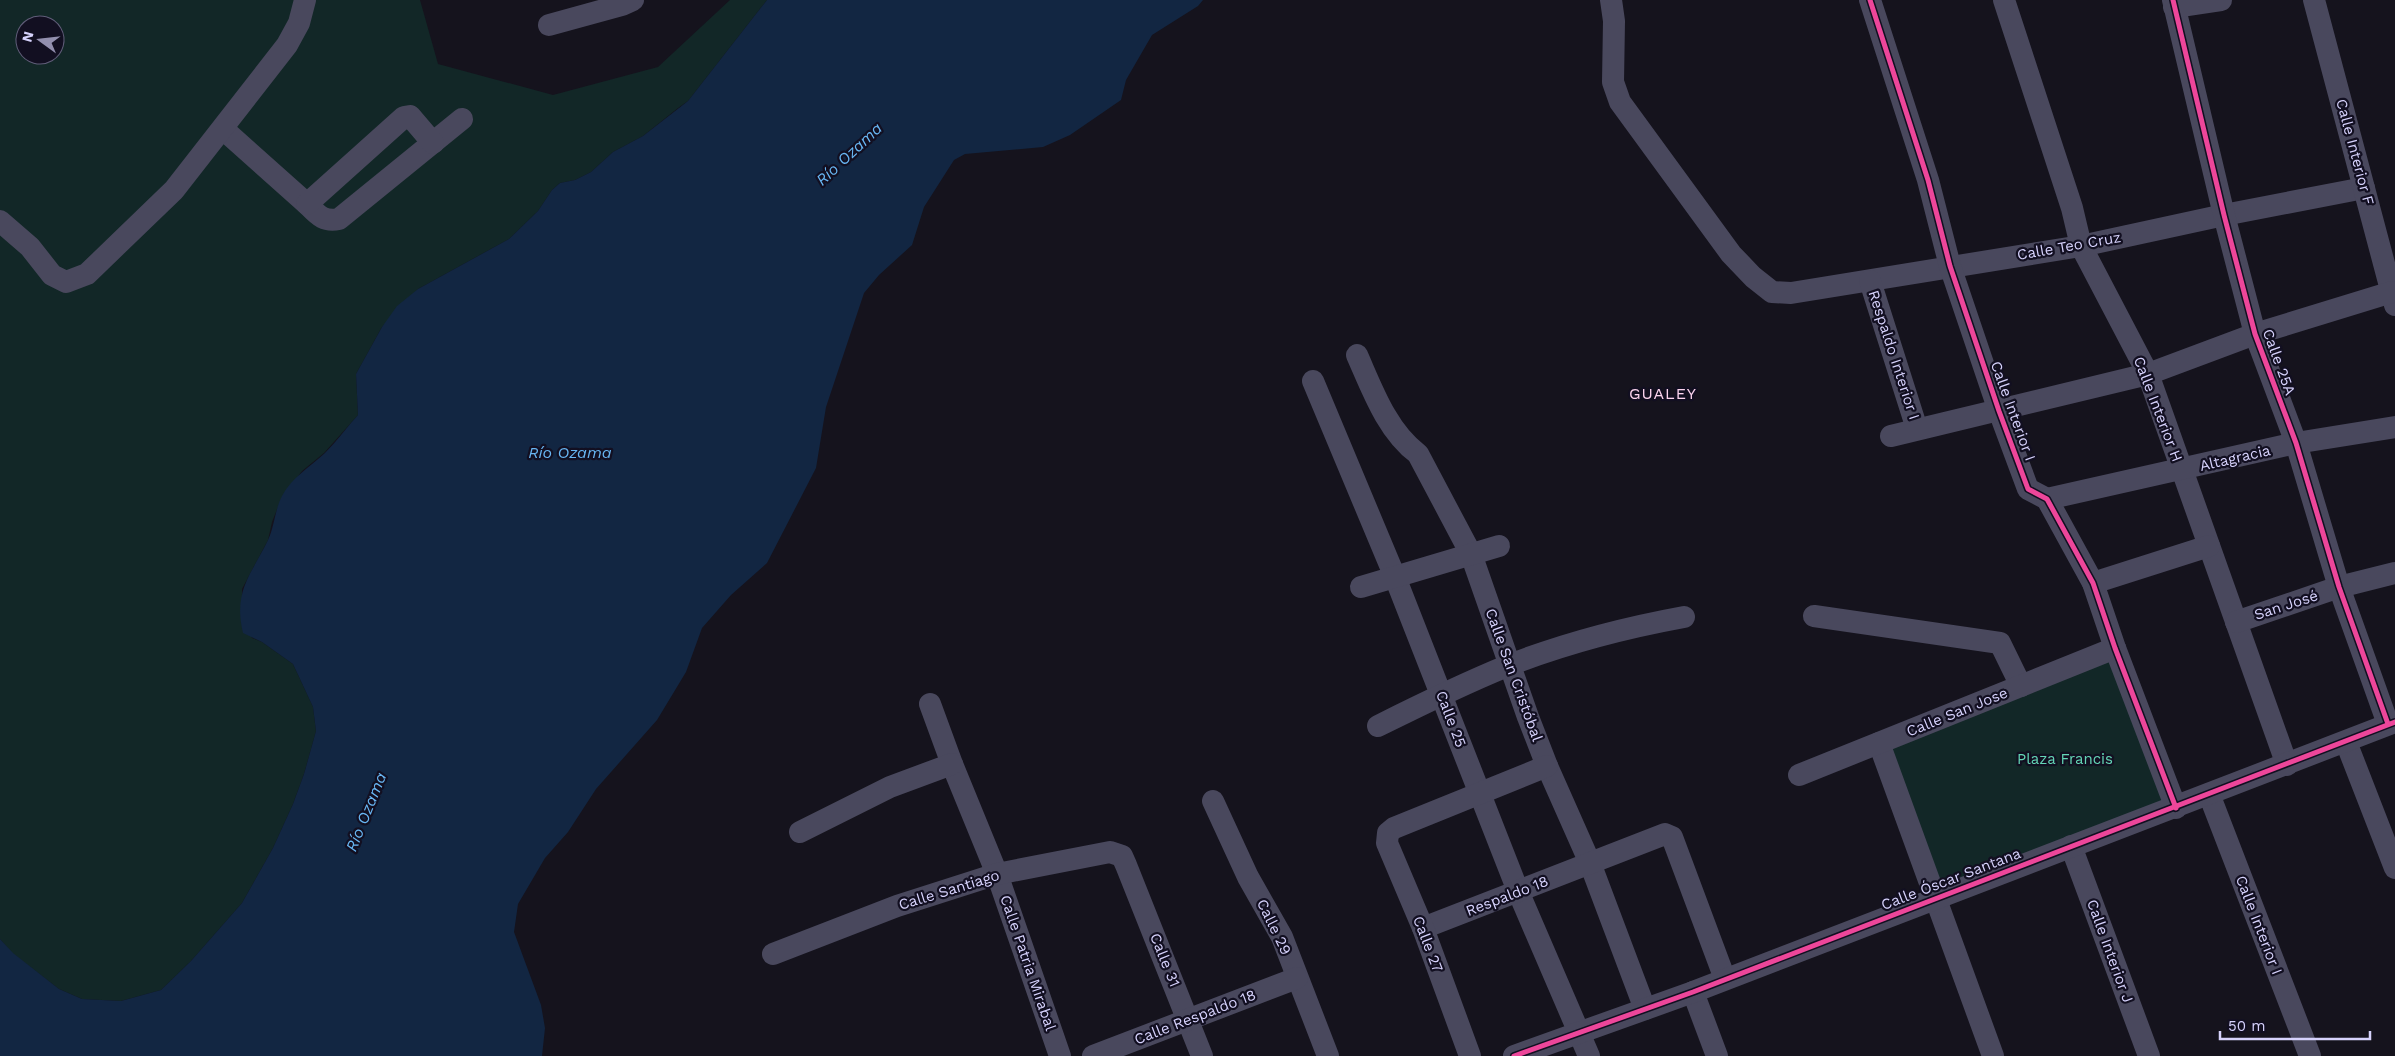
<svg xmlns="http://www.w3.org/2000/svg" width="2395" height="1056" font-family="'Work Sans',sans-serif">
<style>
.green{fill:#122727;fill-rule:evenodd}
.water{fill:#122642}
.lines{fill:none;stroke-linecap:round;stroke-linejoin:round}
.minor{stroke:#49485d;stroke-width:22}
.cycleway-casing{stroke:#120f21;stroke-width:8}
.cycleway{stroke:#ed469a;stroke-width:5}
.labels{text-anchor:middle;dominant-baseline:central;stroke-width:4.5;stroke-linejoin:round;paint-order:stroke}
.street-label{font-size:15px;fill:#d6d2fc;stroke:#120f21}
.park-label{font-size:15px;fill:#64d6b7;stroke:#120f21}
.water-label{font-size:16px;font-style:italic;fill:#68b6f3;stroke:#120f21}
.neighbourhood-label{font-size:16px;letter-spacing:1px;fill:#fcd4ee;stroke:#120f21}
</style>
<rect width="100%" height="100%" fill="#15131d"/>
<g class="green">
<path d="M0,0H420L438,64L553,95L658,67L730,0H767L688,101L678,108L643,136L613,152L591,172L575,180L560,183L552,190L538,211L509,239L418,289L382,327L356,374L358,415L324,453L302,471L282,497L272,522L268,540L242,589V602L252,638L262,642L293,664L313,707L316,731L304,774L293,804L273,848L242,903L191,961L161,990L121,1001L82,999L59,989L12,953L0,939ZM25,25H55V55H25Z"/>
<path d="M2110,657L2166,804L1938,889L1887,747Z"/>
</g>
<path class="water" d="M767,0H1203L1198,6L1152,35L1126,80L1121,100L1070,135L1043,147L965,154L954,160L924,207L912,245L879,275L864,293L826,407L816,468L767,563L731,595L702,628L686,672L657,720L596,789L568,832L545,858L518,904L514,932L541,1005L545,1028L542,1056H0V939L13,953L59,989L82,999L121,1001L161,990L191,961L242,903L273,848L293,804L304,774L316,731L313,707L293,664L262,642L243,633C233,591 251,575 268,540C274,528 275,509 282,496C292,477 310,467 325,453C337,441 347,427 358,415L356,374L382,327L397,306L418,289L509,239L538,211L552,190L560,183L575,180L591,172L613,152L643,136L688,101Z"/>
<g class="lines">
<g class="minor">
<path d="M1611,0L1614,21L1613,82L1620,102L1731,254L1753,277L1772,292L1791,293L2081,246L2224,215L2364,188"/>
<path d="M1870,0L1928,180L1950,266L1999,411L2028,489L2047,499L2093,583L2115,648L2176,808"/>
<path d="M2004,0L2072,208L2081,246L2148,374L2287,765"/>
<path d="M2173,0L2224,215L2255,334L2296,443L2339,587L2388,724"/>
<path d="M2314,0L2395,305"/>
<path d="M2174,7L2221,0"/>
<path d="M549,25L622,5L633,0"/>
<path d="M223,129L307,204C318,215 323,222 339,219L462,119"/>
<path d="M307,204L404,117L410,116L433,143"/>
<path d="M0,221L30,247L52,275L66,282L87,274L174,190L287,45L299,23L305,0"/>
<path d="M1870,281L1917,429"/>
<path d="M1357,355C1372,389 1387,431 1418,454L1471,554L1528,717L1547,766L1590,863L1645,1009"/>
<path d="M1313,381L1395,577L1518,891L1589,1056"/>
<path d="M1891,436L2148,374L2255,334L2392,292"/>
<path d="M2047,499L2296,443L2395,427"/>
<path d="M2093,583L2209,546"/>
<path d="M1361,587L1499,546"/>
<path d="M1814,616L2000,643L2021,686"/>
<path d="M2236,622L2339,587L2395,573"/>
<path d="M930,704L952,764L997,874L1060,1056"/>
<path d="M1378,726C1420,705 1463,684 1507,666C1563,644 1624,628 1684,617"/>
<path d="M2346,742L2395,868"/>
<path d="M1879,743L1993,1056"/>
<path d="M1799,775L2115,648"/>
<path d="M2209,794L2310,1056"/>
<path d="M1213,801L1248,877L1282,937L1328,1056"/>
<path d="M800,832L890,787L952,764"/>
<path d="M2071,846L2149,1056"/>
<path d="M1423,928L1665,834L1672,837L1725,979"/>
<path d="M773,954L897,906L997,874L1110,852L1122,856L1126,865L1202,1056"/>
<path d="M1693,992L1717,1056"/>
<path d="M1093,1056L1297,978"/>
<path d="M1470,1056L1423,928L1387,843L1388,833L1394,828L1547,766"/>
<path d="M1514,1056L1693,992L2395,722"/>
</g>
<defs>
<g id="cycleway">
<path d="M1870,0L1928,180L1950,266L1999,411L2028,489L2047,499L2093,583L2115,648L2176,808"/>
<path d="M2173,0L2224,215L2255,334L2296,443L2339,587L2388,724"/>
<path d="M1514,1056L1693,992L2395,722"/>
</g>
</defs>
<use href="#cycleway" class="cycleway-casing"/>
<use href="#cycleway" class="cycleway"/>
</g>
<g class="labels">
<g class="street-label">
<text transform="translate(2355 152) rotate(75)">Calle Interior F</text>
<text transform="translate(2069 246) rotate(-10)">Calle Teo Cruz</text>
<text transform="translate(1894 355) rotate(72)">Respaldo Interior I</text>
<text transform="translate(2279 362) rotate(70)">Calle 25A</text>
<text transform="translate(2158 409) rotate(69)">Calle Interior H</text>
<text transform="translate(2013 411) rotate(70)">Calle Interior I</text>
<text transform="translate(2235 458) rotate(-13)">Altagracia</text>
<text transform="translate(2286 605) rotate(-18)">San José</text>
<text transform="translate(1514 675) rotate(70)">Calle San Cristóbal</text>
<text transform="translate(1957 712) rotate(-22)">Calle San Jose</text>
<text transform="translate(1451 719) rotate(69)">Calle 25</text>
<text transform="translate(1951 879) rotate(-21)">Calle Óscar Santana</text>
<text transform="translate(949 890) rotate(-17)">Calle Santiago</text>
<text transform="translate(1507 896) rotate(-21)">Respaldo 18</text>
<text transform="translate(2259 925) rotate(69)">Calle Interior I</text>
<text transform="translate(1274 927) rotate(64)">Calle 29</text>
<text transform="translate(1428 944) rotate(69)">Calle 27</text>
<text transform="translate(2110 951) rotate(70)">Calle Interior J</text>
<text transform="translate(1165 960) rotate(68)">Calle 31</text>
<text transform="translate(1028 963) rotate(71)">Calle Patria Mirabal</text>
<text transform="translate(1195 1017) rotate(-21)">Calle Respaldo 18</text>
</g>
<g class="park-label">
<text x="2065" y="759">Plaza Francis</text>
</g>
<g class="water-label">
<text transform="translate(849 154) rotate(-43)">Río Ozama</text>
<text x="570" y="452">Río Ozama</text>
<text transform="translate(366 812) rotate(-68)">Río Ozama</text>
</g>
<g class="neighbourhood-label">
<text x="1663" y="393">GUALEY</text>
</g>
</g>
<g transform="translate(40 40) rotate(285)"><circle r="24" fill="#120f21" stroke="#605d79"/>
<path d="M0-4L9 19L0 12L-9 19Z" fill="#928fae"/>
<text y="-8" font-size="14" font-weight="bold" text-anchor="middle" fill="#d6d2fc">N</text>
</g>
<path d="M2220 1031v8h150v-8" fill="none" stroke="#d6d2fc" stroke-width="2.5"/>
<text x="2228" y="1031" font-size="15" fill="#d6d2fc" stroke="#120f21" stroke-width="4" paint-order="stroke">50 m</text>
</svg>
